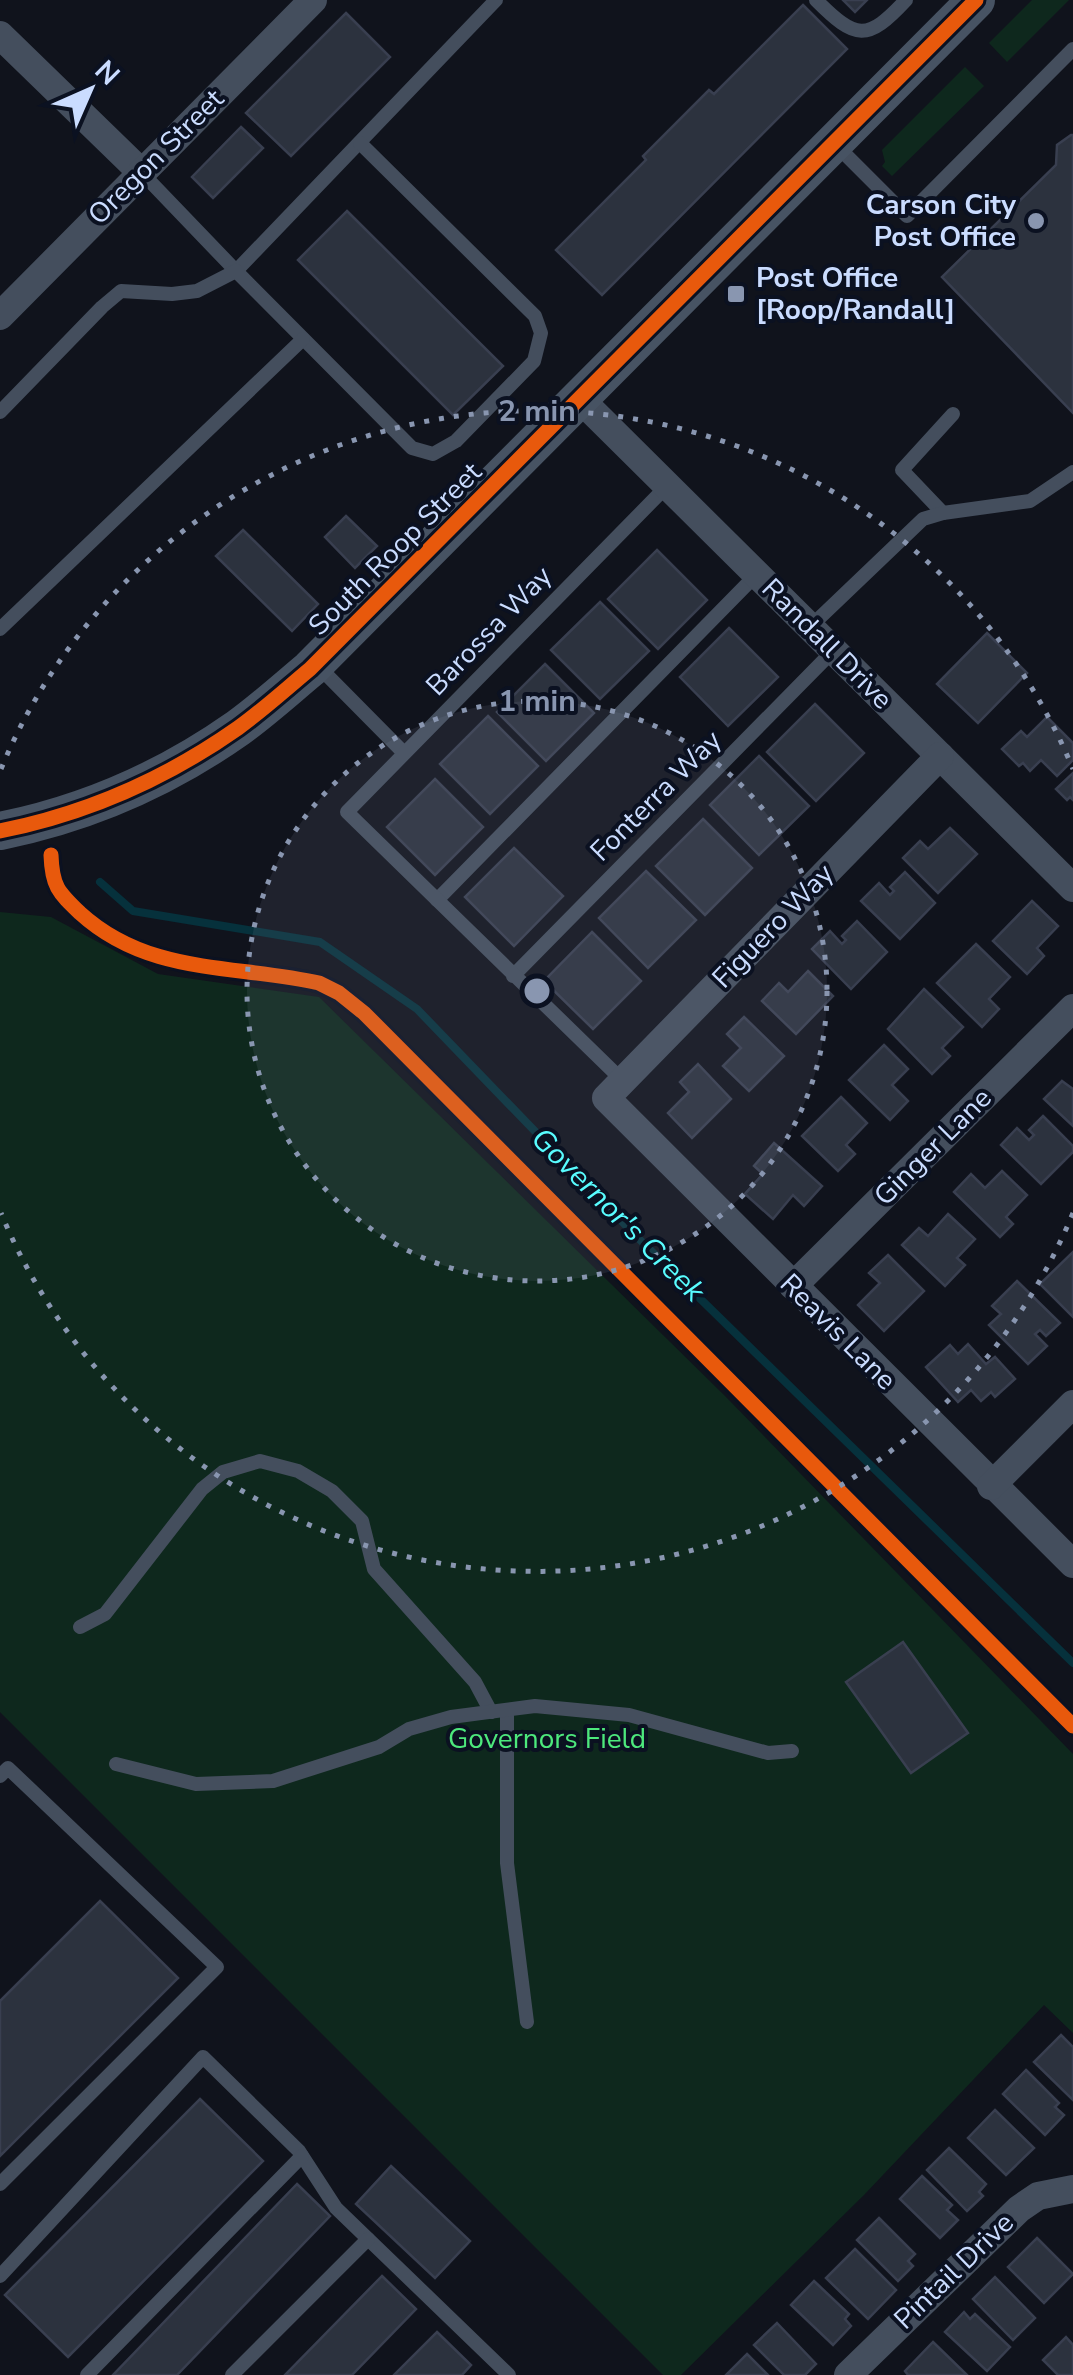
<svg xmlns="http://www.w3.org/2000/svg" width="1073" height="2375" font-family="'Nunito Sans',sans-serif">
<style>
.green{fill:#0e281d}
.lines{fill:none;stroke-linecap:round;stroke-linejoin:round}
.stream{stroke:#06313c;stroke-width:8}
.building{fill:#2c323e;stroke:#393f50;stroke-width:2.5}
.lane{stroke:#444e5d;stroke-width:14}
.street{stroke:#444e5d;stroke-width:28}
.secondary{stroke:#475363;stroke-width:38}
.cycleway-casing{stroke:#0b1121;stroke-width:21}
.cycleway{stroke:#e8590c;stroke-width:15}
.ring{fill:none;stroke:#8996b0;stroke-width:5;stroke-dasharray:5 10}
.poi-dot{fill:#8996b0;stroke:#0b1121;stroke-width:4}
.labels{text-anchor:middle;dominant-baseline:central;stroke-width:8;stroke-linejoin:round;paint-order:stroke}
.street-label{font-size:28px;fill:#cadcff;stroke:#0b1121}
.poi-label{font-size:28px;font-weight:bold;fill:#cadcff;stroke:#0b1121;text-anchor:end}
.park-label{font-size:28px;fill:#4de87c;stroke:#0b1121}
.water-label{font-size:30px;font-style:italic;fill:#58fcff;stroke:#0b1121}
.centre{fill:#8996b0;stroke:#0b1121;stroke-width:5}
.ring-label{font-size:30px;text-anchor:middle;font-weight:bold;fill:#8996b0;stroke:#0b1121;stroke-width:8;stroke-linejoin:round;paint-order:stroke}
</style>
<rect width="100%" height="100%" fill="#10131c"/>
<g class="green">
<path d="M1032,0H1069L1007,62L989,43Z"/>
<path d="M965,67L984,86L892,176L882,166L885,162L882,150Z"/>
<path d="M0,912L51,917L158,974L319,997L725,1396L1073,1754V2033L1044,2005L864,2195L681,2375H663L0,1712Z"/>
</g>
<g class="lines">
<path class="stream" d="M100,882L133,911L320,942L417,1009L635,1235L1073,1663"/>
</g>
<g class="building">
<path d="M843,0H867L855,12Z"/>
<path d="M803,5L847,49L602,295L556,250L646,160L643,156L709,90L714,94Z"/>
<path d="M346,13L390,57L291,156L246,113Z"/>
<path d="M241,127L263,148L213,198L192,177Z"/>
<path d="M1071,135H1073V413L942,277L1056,165L1057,145Z"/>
<path d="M347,211L503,366L453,415L298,260Z"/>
<path d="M346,516L377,546L355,568L325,537Z"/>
<path d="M243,530L318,604L292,631L216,556Z"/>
<path d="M657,550L707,600L658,649L608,599Z"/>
<path d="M600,602L649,651L600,699L551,650Z"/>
<path d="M729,628L778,677L728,726L680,677Z"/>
<path d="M987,633L1027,673L978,723L937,684Z"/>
<path d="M545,664L594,713L546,761L497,712Z"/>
<path d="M815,704L864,753L816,801L767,752Z"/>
<path d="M488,716L538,766L490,814L440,764Z"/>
<path d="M1047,717L1073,743V760L1057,776L1041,760L1030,771L1023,763L1019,766L1002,749L1021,731L1027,737Z"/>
<path d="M759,756L809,806L759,855L710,805Z"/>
<path d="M1073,773V800L1070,797L1067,800L1056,789Z"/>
<path d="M435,779L483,827L435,875L387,827Z"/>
<path d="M703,819L752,868L705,915L656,866Z"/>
<path d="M950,828L977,854L938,893L903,858L920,841L928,849Z"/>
<path d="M514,848L563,896L514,946L465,897Z"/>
<path d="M646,871L696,920L648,968L599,918Z"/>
<path d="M905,872L935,903L900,939L861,901L879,883L890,895L894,891L890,887Z"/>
<path d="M1032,901L1058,926L1037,948L1044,956L1027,974L993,941Z"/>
<path d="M857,921L887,952L851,989L812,949L830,931L842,944L846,940L842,936Z"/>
<path d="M592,932L641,981L593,1029L544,981Z"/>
<path d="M976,944L1010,977L989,999L999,1009L982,1027L937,983Z"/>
<path d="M808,971L833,996L796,1034L762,1001L779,983L788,992Z"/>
<path d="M924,989L963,1027L942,1048L950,1056L932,1074L888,1029Z"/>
<path d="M744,1017L784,1056L749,1091L723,1066L741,1048L727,1034Z"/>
<path d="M884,1045L908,1069L892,1085L908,1101L890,1120L849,1080Z"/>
<path d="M698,1064L731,1099L692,1138L668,1113L689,1092L680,1082Z"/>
<path d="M1062,1081L1073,1089V1126L1044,1099Z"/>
<path d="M841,1097L867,1123L846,1145L855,1154L838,1171L802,1136Z"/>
<path d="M1043,1116L1073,1146V1152L1041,1184L1001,1145L1017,1128L1029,1140L1034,1135L1029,1130Z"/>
<path d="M774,1143L822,1186L804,1206L793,1195L773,1219L745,1194L763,1174L754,1166Z"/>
<path d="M1002,1171L1027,1195L1006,1217L1013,1224L1000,1237L954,1192L971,1174L985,1188Z"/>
<path d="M948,1214L975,1239L957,1258L965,1265L945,1286L902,1245L919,1228L928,1236Z"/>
<path d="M1073,1252V1317L1040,1284Z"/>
<path d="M888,1255L924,1291L884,1331L858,1305L880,1283L869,1273Z"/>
<path d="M1017,1281L1060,1323L1046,1336L1040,1330L1035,1334L1047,1346L1028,1364L989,1325L1001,1314L992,1306Z"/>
<path d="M968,1344L986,1364L995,1357L1015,1379L995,1397L991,1392L981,1401L971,1390L958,1402L926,1367L950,1345L958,1354Z"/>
<path d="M903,1642L968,1733L911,1773L846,1682Z"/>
<path d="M100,1901L178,1978L0,2156V2001Z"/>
<path d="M1061,2035L1073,2047V2100L1034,2062Z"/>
<path d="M1026,2070L1059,2103L1055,2107L1064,2115L1045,2135L1003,2094Z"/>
<path d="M200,2099L263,2161L68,2357L5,2295Z"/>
<path d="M995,2110L1034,2148L1006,2175L968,2138Z"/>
<path d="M949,2148L986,2184L979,2192L983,2196L967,2211L927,2170Z"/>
<path d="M391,2166L470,2241L435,2278L356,2204Z"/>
<path d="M922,2176L952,2205L947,2210L958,2220L940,2238L900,2199Z"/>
<path d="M297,2184L330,2216L177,2375H113Z"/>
<path d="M879,2218L915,2254L908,2261L913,2266L898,2281L857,2240Z"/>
<path d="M1037,2238L1073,2274L1044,2303L1008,2267Z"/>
<path d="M855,2249L896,2290L868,2319L826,2278Z"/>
<path d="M382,2276L416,2309L352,2375H285Z"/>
<path d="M995,2277L1035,2318L1013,2340L973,2299Z"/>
<path d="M814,2281L849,2314L845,2319L851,2326L833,2345L791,2305Z"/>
<path d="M964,2312L970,2319L975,2314L1010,2347L987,2371L945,2332Z"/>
<path d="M777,2323L816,2364L805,2375H784L754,2345Z"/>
<path d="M437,2332L471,2365L462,2375H394Z"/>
<path d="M1066,2337L1073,2345V2375H1058L1043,2360Z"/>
<path d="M933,2342L967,2375H908L905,2371Z"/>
<path d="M747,2354L768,2375H726Z"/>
</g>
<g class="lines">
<g class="lane">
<path d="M816,0C856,40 867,42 906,0"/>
<path d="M834,143L907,216L1073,49"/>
<path d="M141,172L236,271L496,0"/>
<path d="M0,412L102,307L121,291L172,294L197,291L236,271L412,448L433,454L456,441L534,361L541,333L535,316L360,143"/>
<path d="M943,513L902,470L953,414"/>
<path d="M810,627L923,519L943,513L1030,501L1073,472"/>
<path d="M0,629L303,339"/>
<path d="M316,664L404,753"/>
<path d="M437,900L757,574"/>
<path d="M513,976L834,650"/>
<path d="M622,1080L347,812L668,485"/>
<path d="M80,1627L105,1614L202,1489L223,1472L260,1461L298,1471L332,1491L362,1521L374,1569L475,1682L491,1712"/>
<path d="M507,1710V1863L527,2022"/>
<path d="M116,1764L196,1784L273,1781L379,1747L409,1729L451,1717L535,1706L629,1715L768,1753L792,1751"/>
<path d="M0,1776L8,1768L217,1967L0,2184"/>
<path d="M0,2276L203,2057L299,2151L336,2208L509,2375"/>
<path d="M87,2375L302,2156"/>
<path d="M232,2375L368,2239"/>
</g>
<g class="street">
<path d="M0,35L141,172"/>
<path d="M0,316L313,0"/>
<path d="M581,400L1073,888"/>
<path d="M940,756L606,1098L1073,1564"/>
<path d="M793,1286L1073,1008"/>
<path d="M991,1486L1073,1404"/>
<path d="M848,2375L1019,2209L1038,2196L1073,2189"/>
</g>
<path class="secondary" d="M0,831C85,814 167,778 238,728C263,710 286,689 310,669L976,0"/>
<defs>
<g id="cycleway">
<path d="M0,831C85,814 167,778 238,728C263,710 286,689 310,669L976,0"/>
<path d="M51,855C52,886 58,892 80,913C149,976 235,964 319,983L339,993L364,1013L1073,1726"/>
</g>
</defs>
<use href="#cycleway" class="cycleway-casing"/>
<use href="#cycleway" class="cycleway"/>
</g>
<circle cx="537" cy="991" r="290" fill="#8996b0" fill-opacity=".12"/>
<g class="ring">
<circle cx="537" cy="991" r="290"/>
<path d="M1073 1213A580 580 0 0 1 1 1213M1 769A580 580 0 0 1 1073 769"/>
</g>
<g class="poi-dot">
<circle cx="1036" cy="221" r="10"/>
<rect x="726" y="284" width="20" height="20" rx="5"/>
</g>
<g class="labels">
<g class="street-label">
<text transform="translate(156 157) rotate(-45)">Oregon Street</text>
<text transform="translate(395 549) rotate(-45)">South Roop Street</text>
<text transform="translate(489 631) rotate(-46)">Barossa Way</text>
<text transform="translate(827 644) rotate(45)">Randall Drive</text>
<text transform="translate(656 796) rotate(-45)">Fonterra Way</text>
<text transform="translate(773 926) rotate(-46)">Figuero Way</text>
<text transform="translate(933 1147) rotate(-45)">Ginger Lane</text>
<text transform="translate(838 1332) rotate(45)">Reavis Lane</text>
<text transform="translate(954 2271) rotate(-44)">Pintail Drive</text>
</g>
<g class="poi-label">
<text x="1016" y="205">Carson City<tspan x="1016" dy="32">Post Office</tspan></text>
<text x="756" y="278" text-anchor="start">Post Office<tspan x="756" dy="32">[Roop/Randall]</tspan></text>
</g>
<g class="park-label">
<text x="547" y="1739">Governors Field</text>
</g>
<g class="water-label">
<text transform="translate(618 1215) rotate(45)">Governor's Creek</text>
</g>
</g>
<circle cx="537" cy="991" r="15" class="centre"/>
<g class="ring-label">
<text x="537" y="421">2 min</text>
<text x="537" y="711">1 min</text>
</g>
<g transform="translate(90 90) rotate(45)" stroke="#0b1121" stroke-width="8" paint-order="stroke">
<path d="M0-8L18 38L0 25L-18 38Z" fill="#cadcff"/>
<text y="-15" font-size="28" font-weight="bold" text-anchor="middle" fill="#cadcff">N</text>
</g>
</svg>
